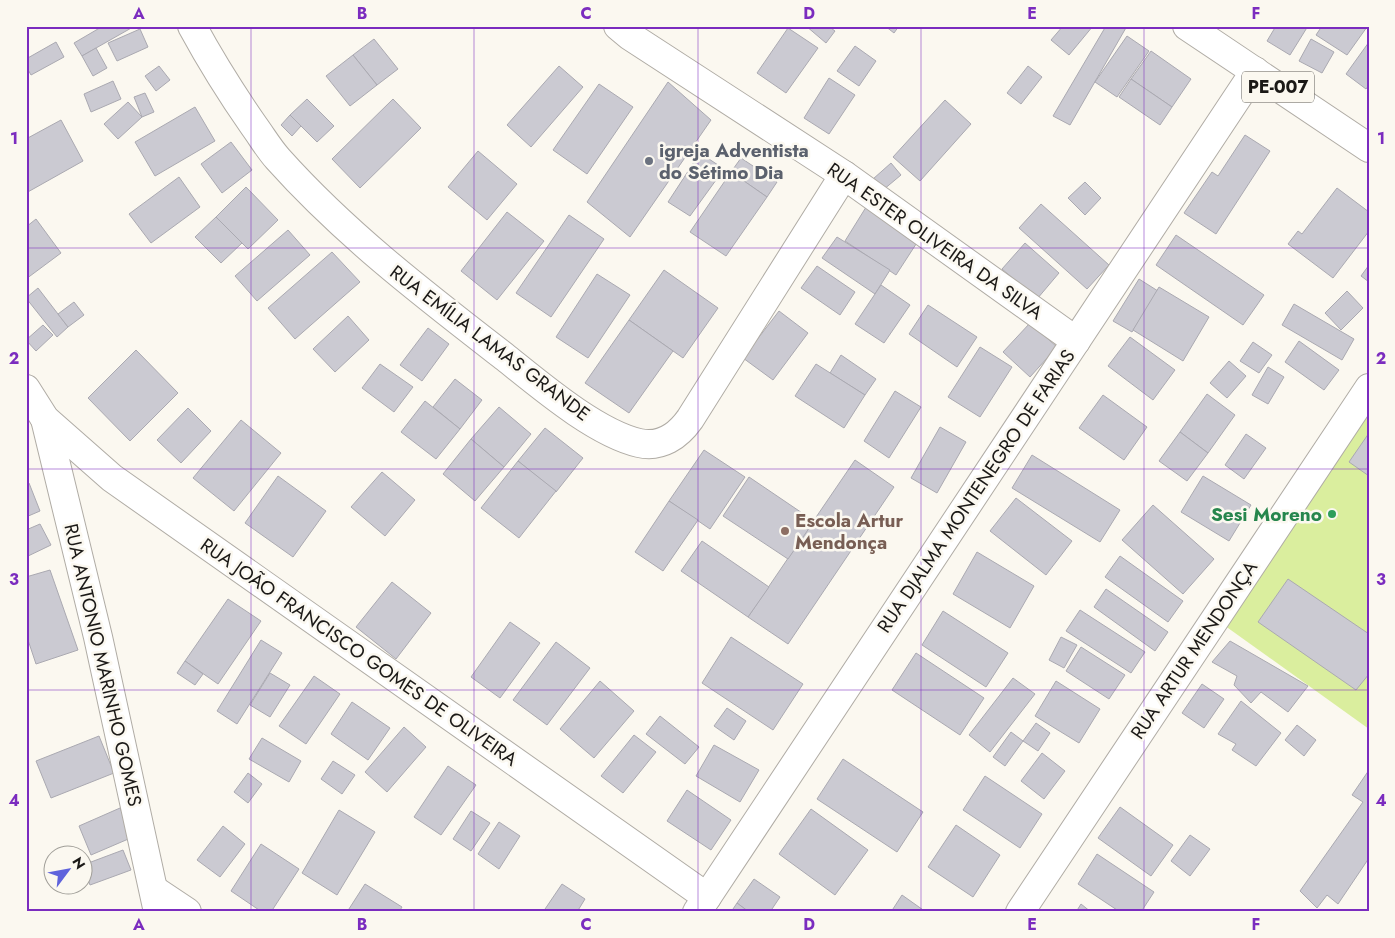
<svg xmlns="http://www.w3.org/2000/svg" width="1395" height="938" font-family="Jost,sans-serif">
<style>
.green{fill:#daee9e}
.building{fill:#cbcad2;stroke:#aaa9b1}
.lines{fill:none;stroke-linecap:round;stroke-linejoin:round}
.street-casing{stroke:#b0aca5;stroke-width:30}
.primary-casing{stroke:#b0aca5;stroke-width:30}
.street{stroke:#fff;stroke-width:28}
.primary{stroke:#fff;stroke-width:28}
.grid{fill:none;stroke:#7b2cbf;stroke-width:1;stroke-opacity:0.55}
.worship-dot{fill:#6b7280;stroke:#fbf8f0;stroke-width:2}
.leisure-dot{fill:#2e9e5b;stroke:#fbf8f0;stroke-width:2}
.education-dot{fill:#8d6e63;stroke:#fbf8f0;stroke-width:2}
.labels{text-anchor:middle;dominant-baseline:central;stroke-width:5;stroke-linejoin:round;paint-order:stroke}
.shield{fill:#fbf8f0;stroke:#5e5c58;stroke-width:1}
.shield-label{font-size:18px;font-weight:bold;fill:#1b1917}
.worship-label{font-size:19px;font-weight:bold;fill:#5b616d;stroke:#fbf8f0;text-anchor:start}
.street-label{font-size:19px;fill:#1b1917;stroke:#fbf8f0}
.leisure-label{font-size:19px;font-weight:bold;fill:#27864d;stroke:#fbf8f0;text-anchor:end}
.education-label{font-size:19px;font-weight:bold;fill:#785e54;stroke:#fbf8f0;text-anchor:start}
.neatline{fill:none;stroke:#7b2cbf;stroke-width:2}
.grid-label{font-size:16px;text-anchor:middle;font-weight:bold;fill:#7b2cbf}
</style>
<rect width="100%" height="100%" fill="#fbf8f0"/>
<path class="green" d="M1369,406V729L1221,623Z"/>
<g class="building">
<path d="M103,26L133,27L82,56L74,43Z"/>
<path d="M806,26H828L835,31L826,43Z"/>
<path d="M885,26H899L894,33Z"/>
<path d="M1063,26H1093L1069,55L1051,40Z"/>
<path d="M1106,26H1127L1070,125L1053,116Z"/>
<path d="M1276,26H1308L1290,55L1267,41Z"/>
<path d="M1322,26H1366L1367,27L1347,55L1316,35Z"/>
<path d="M788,28L818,48L786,93L757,73Z"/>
<path d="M140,29L148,47L117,61L108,43Z"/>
<path d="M1127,36L1149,51L1117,97L1095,82Z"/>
<path d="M374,39L398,69L377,85L353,55Z"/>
<path d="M1311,39L1334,52L1322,73L1299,61Z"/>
<path d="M56,42L64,57L31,75L26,66V59Z"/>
<path d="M1369,42V85L1366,89L1346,74Z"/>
<path d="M855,46L876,61L859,86L837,71Z"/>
<path d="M96,48L107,68L93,76L82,56Z"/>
<path d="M1151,51L1191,79L1172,107L1131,79Z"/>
<path d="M353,55L377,85L350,106L326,76Z"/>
<path d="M159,66L170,80L156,91L145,76Z"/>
<path d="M559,66L583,87L531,147L507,125Z"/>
<path d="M1028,66L1042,77L1021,104L1007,93Z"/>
<path d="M829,78L855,95L829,134L804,118Z"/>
<path d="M1131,79L1172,107L1160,125L1119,97Z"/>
<path d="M113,81L121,99L91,112L84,94Z"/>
<path d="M668,82L711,120L630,237L587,202Z"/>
<path d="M599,84L633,107L587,174L553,150Z"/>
<path d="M145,93L154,112L142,117L134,97Z"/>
<path d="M307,99L334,126L317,142L290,115Z"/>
<path d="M393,99L421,128L360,188L332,159Z"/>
<path d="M945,100L971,124L920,181L893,157Z"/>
<path d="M128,102L142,117L118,139L104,124Z"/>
<path d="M195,107L215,141L155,176L135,142Z"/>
<path d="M290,115L301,126L292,136L281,125Z"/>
<path d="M61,120L83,161L26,193V139Z"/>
<path d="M1245,135L1270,151L1216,234L1184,213L1212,172L1218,176Z"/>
<path d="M231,142L252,170L222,193L201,164Z"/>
<path d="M478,151L517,184L487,220L448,187Z"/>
<path d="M700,153L724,169L690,216L668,202Z"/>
<path d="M741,158L777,182L767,197L731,172Z"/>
<path d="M891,163L901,175L883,190L873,179Z"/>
<path d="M731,172L767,197L726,256L690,232Z"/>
<path d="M179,177L200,207L151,243L129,214Z"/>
<path d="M1085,182L1101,198L1085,215L1068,198Z"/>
<path d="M246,187L278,220L248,249L216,217Z"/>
<path d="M1337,188L1369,212V231L1333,278L1288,244L1298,231L1302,234Z"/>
<path d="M868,204L920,238L896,275L845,241Z"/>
<path d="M1041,204L1109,265L1087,289L1019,228Z"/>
<path d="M507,212L544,241L497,300L461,271Z"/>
<path d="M569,215L604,239L551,317L516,293Z"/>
<path d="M216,217L242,243L221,263L195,237Z"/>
<path d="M36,219L61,253L26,279V227Z"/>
<path d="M288,230L310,255L257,301L235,276Z"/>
<path d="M1176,235L1264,295L1243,325L1156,265Z"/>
<path d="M837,237L890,270L875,294L822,258Z"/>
<path d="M1025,243L1059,273L1037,299L1002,269Z"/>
<path d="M332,252L360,282L295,339L268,308Z"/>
<path d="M1369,265V282L1361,276Z"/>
<path d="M817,266L855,292L840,315L801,288Z"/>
<path d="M664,270L718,308L683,358L629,320Z"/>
<path d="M597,274L630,295L588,358L556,337Z"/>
<path d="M1139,279L1158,291L1132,332L1113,321Z"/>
<path d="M881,285L910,305L884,343L855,324Z"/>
<path d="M1159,287L1209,317L1183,361L1133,330Z"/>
<path d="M38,288L68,327L57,337L26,298Z"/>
<path d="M1347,291L1363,308L1341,330L1325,313Z"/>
<path d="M74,302L84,315L68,327L58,314Z"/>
<path d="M1294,304L1354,339L1342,360L1282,325Z"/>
<path d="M928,305L977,337L957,367L909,334Z"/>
<path d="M779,311L808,333L773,380L743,358Z"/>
<path d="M348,316L369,340L335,372L313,349Z"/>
<path d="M629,320L673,351L629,413L585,383Z"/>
<path d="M1030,323L1057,347L1030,377L1003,352Z"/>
<path d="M43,325L53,335L36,351L26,340Z"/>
<path d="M428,328L449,344L422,381L400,365Z"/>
<path d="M1130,337L1175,370L1153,400L1108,366Z"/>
<path d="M1299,341L1339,370L1324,390L1285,362Z"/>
<path d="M1253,342L1272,355L1259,373L1240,361Z"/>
<path d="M980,347L1012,367L980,417L948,397Z"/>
<path d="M136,350L178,393L130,441L88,398Z"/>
<path d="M841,355L876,379L865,395L830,373Z"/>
<path d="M1229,361L1246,376L1227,398L1210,383Z"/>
<path d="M380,364L413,387L394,412L362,388Z"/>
<path d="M816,364L865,395L844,428L795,396Z"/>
<path d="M1268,367L1284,377L1268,404L1252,395Z"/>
<path d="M455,379L482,400L460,429L433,407Z"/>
<path d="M895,391L921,407L889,458L864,441Z"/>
<path d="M1207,394L1235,415L1208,453L1180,432Z"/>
<path d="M1103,395L1147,427L1124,460L1079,428Z"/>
<path d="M425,401L460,429L436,459L401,432Z"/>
<path d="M499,407L531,434L504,467L471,439Z"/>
<path d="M188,408L211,431L181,463L157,440Z"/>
<path d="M241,420L281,453L234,511L193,478Z"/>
<path d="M940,427L966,442L937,493L911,478Z"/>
<path d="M545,428L583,458L556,492L518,461Z"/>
<path d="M1180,432L1208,453L1187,481L1159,461Z"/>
<path d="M1369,433V476L1349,462Z"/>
<path d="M1246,434L1266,448L1244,479L1225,465Z"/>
<path d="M471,439L504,467L475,501L443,474Z"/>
<path d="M704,450L745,477L710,529L669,501Z"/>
<path d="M1032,455L1120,510L1100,542L1012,488Z"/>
<path d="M855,460L894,487L788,644L748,617Z"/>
<path d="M518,461L556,491L519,538L481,508Z"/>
<path d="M382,472L415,500L385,536L351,507Z"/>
<path d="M278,476L326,511L293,557L245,523Z"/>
<path d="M1203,476L1251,505L1229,541L1181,512Z"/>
<path d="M749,477L814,521L788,559L723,516Z"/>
<path d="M29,483L40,511L26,517V484Z"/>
<path d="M1016,498L1072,541L1046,575L990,531Z"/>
<path d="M669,501L698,520L663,571L635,552Z"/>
<path d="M1153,505L1214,559L1183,594L1122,540Z"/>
<path d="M40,524L51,545L26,557V530Z"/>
<path d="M702,541L769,587L748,617L681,571Z"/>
<path d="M977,552L1034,586L1010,628L953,594Z"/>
<path d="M1120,556L1183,601L1168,622L1105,577Z"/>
<path d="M50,570L78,650L36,664L26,634V577Z"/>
<path d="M1288,579L1369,634V674L1356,690L1258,622Z"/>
<path d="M392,582L431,613L396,659L356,627Z"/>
<path d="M1106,589L1168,632L1155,651L1094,607Z"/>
<path d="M228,599L261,621L218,684L185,661Z"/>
<path d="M1080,610L1145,652L1131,673L1066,631Z"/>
<path d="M943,611L1008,653L986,687L922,645Z"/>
<path d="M510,622L540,643L500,698L471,677Z"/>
<path d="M731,637L803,684L773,730L702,683Z"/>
<path d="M1061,637L1077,645L1064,668L1049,660Z"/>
<path d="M261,640L282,653L237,724L217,711Z"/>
<path d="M1230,641L1308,686L1288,712L1261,692L1251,703L1234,685L1237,676L1212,662Z"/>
<path d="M556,642L590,668L547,725L513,700Z"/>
<path d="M1081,647L1125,675L1109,699L1066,671Z"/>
<path d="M916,653L984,698L960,735L892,690Z"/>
<path d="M185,661L203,674L195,685L177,673Z"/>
<path d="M270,673L290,685L270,717L250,705Z"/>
<path d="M314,676L340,694L306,744L279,726Z"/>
<path d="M1013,678L1035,694L990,752L969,735Z"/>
<path d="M600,681L634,711L594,758L560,729Z"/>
<path d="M1056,681L1100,709L1079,743L1035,716Z"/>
<path d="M1202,684L1224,699L1204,728L1182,713Z"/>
<path d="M1241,701L1281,733L1256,766L1232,750L1236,744L1218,734Z"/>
<path d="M352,702L390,728L368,760L331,734Z"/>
<path d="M727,708L746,721L734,740L714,726Z"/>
<path d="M660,716L699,747L685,764L646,734Z"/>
<path d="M1036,723L1050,733L1038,751L1023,741Z"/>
<path d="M1297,725L1316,740L1304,756L1285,740Z"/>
<path d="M404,727L426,747L387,792L365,772Z"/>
<path d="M1011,732L1023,741L1005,766L993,757Z"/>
<path d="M634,735L656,752L623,793L601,776Z"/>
<path d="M99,736L114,773L51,798L36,761Z"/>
<path d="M262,738L301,761L289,782L249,759Z"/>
<path d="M714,745L759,770L740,802L696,776Z"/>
<path d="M1042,753L1065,771L1044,799L1021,781Z"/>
<path d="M843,759L923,812L897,852L817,799Z"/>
<path d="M333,761L355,775L342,794L321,779Z"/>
<path d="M448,766L476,785L441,835L414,817Z"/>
<path d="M1369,770V858L1338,904L1327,895L1317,908L1300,891L1363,802L1352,795Z"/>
<path d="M248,773L262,784L248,803L234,792Z"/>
<path d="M985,776L1042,814L1020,848L963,810Z"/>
<path d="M687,790L731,820L711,850L667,821Z"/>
<path d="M1120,807L1173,845L1151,876L1098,838Z"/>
<path d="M120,808L133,837L91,855L79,826Z"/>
<path d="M811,809L868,850L835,895L779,854Z"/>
<path d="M339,810L375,832L337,895L302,873Z"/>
<path d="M471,811L490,823L471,851L453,839Z"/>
<path d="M499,822L520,836L499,869L478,854Z"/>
<path d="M956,825L1000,855L973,897L928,867Z"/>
<path d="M223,826L245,844L220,877L197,860Z"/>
<path d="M1190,835L1210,849L1190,876L1171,861Z"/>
<path d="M261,844L299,869L271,912H262L231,891Z"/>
<path d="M123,850L131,870L90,885L83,865Z"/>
<path d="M1097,854L1154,892L1141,912H1120L1078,884Z"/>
<path d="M754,879L780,897L770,912H749L737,903Z"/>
<path d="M365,884L402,907L399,912H347Z"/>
<path d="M562,884L585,899L577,912H543Z"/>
<path d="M902,895L926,912H891Z"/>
<path d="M737,903L749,912H731Z"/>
<path d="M1081,904L1091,912H1076Z"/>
</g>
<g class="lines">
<defs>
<g id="street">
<path d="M192,26C211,61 231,93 254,126C262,137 269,149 278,159C346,235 426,296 506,358C541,386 596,433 639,443C661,448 678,436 690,419L844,175"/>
<path d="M618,26L630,36L844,175L1076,341"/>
<path d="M26,389L45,419L112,478L707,897"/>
<path d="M45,419L98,637L158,912"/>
<path d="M154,890L187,912"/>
<path d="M697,912L1255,71"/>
<path d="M1020,912L1369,388"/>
</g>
<path id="primary" d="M1187,26L1369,148"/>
</defs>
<use href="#street" class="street-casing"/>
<use href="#primary" class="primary-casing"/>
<use href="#street" class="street"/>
<use href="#primary" class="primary"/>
</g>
<path class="grid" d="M251,26V912M474,26V912M698,26V912M921,26V912M1144,26V912M26,248H1369M26,469H1369M26,690H1369"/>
<circle class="worship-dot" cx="649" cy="161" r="5"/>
<circle class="leisure-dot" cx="1332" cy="514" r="5"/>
<circle class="education-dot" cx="785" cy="531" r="5"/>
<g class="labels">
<rect class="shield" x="1242" y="71.5" width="72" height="31" rx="4"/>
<g class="shield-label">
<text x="1278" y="87">PE-007</text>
</g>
<g class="worship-label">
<text x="659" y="150">igreja Adventista<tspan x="659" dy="22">do Sétimo Dia</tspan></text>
</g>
<g class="street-label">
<text transform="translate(935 241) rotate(35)">RUA ESTER OLIVEIRA DA SILVA</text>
<text transform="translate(490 343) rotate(37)">RUA EMÍLIA LAMAS GRANDE</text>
<text transform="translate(976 491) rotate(-56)">RUA DJALMA MONTENEGRO DE FARIAS</text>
<text transform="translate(1194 650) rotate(-56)">RUA ARTUR MENDONÇA</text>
<text transform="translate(359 652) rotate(35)">RUA JOÃO FRANCISCO GOMES DE OLIVEIRA</text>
<text transform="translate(103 665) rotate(77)">RUA ANTONIO MARINHO GOMES</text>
</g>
<g class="leisure-label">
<text x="1322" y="514">Sesi Moreno</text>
</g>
<g class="education-label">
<text x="795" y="520">Escola Artur<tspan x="795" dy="22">Mendonça</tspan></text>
</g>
</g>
<rect width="1395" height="938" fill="none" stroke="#fbf8f0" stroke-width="55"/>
<g transform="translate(68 870) rotate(58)"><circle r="24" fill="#fbf8f0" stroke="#a19f99"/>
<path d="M0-4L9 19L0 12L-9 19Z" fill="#5f63dc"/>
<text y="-8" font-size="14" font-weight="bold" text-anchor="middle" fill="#1b1917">N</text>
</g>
<rect x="28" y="28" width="1340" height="882" class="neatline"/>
<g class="grid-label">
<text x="139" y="19">A</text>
<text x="362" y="19">B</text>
<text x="586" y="19">C</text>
<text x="809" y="19">D</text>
<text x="1032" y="19">E</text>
<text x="1256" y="19">F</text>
<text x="14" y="144">1</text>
<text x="1381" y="144">1</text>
<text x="14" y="364">2</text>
<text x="1381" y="364">2</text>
<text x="14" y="585">3</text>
<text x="1381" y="585">3</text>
<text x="14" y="806">4</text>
<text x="1381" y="806">4</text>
<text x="139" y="930">A</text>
<text x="362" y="930">B</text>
<text x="586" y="930">C</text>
<text x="809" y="930">D</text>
<text x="1032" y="930">E</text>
<text x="1256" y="930">F</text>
</g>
</svg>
